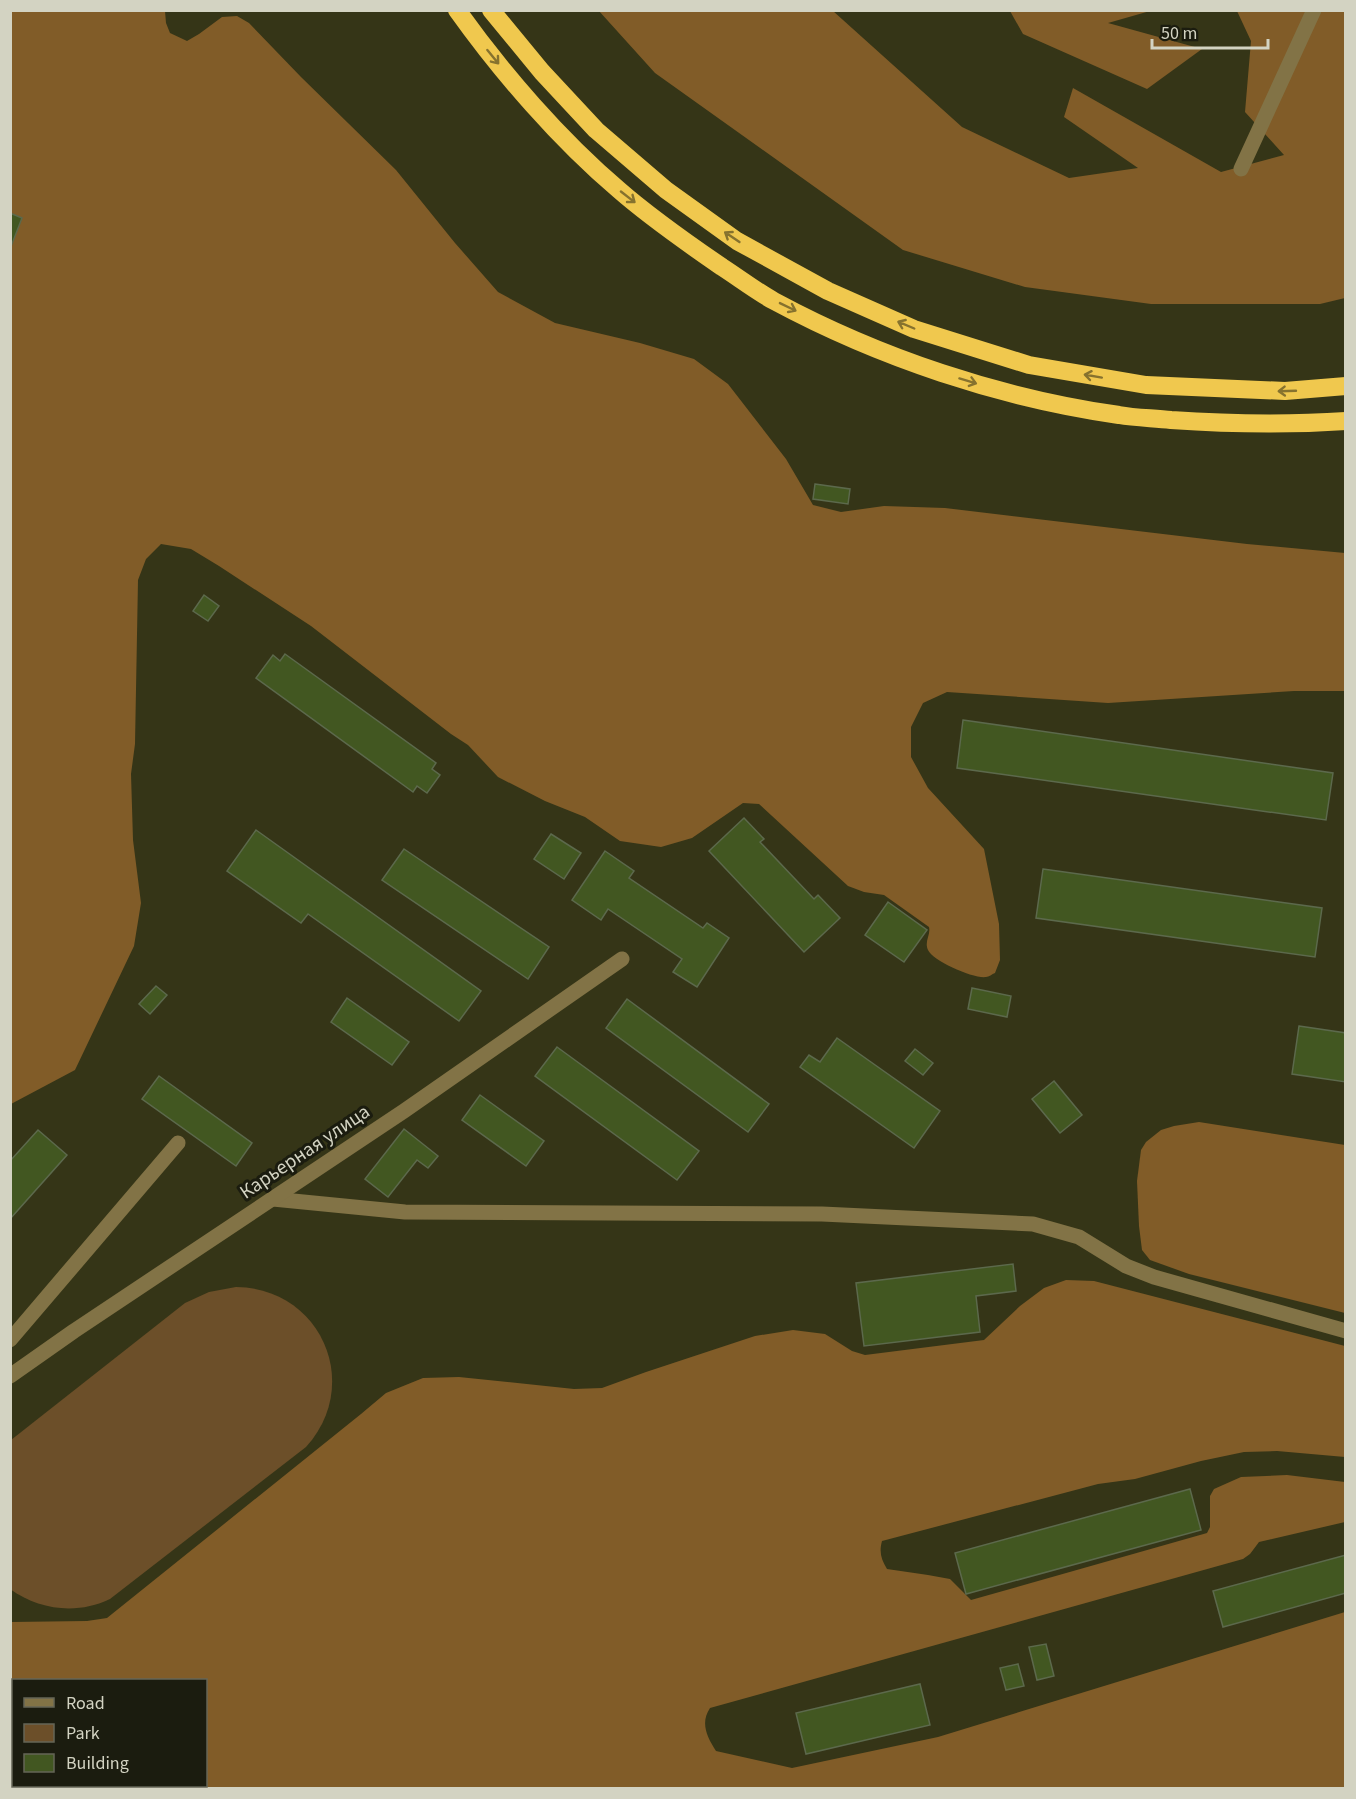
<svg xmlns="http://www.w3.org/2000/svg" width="1356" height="1799" font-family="'Source Sans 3',sans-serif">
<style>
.green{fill:#6c4f29}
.forest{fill:#815c28;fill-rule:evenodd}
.building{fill:#425721;stroke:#5c694c;stroke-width:1.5}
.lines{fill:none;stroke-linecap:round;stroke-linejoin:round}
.minor{stroke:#827346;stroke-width:15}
.highway{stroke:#f0c84e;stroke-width:18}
.oneway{stroke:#86722e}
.labels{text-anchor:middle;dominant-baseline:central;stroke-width:6;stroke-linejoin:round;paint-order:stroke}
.street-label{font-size:20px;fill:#d3d3c2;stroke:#1b1c0f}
</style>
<rect width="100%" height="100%" fill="#353517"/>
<path class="green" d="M236,1287C321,1288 363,1384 306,1447L110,1599C77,1615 39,1610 10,1589L11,1440L185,1303L209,1292Z"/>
<g class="forest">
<path d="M11,11H165L166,23L170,33L187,41L199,34L222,17L237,16L249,23L301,77L396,170L455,243L498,292L555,323L640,343L694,359L728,384L786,459L813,505L841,512L884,506L945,508L1247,544L1345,553V691H1294L1108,703L947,692L923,703L911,727V757L928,788L984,849L999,924L1000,960L995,973C992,974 989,977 986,977C974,979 933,961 928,950C924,941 931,935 929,927L884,895L864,892L848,886L759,804L743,803L692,838L661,847L620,841L585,817L545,801L498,777L468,745L451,734L311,626L219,566L191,549L161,544L146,559L138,580L135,744L131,774L133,840L141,903L134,946L75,1070L11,1104Z"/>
<path d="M599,11H833L962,127L1069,178L1138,168L1064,117L1073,88L1221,172L1284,155L1245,112L1251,41L1237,11H1345V298L1320,304H1151L1025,287L903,250L655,73Z"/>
<path d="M1010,11H1150L1108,23L1202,49L1147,89L1023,34Z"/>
<path d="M1199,1122L1345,1145V1313L1189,1274L1150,1260L1142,1250L1139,1226L1137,1181L1141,1150L1146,1142L1161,1130L1174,1126Z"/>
<path d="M1066,1280L1094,1281L1345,1346V1457L1277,1451L1244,1452L1201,1461L1135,1479L1098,1484L882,1541C879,1552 881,1559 887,1569L928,1575L950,1579L971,1600L1207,1533L1210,1527V1496L1214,1489L1241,1477L1287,1475L1345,1482V1522L1259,1542L1250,1554L1243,1559L710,1708C700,1723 707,1737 716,1751L792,1768L938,1737L1345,1612V1788H11V1622L87,1621L107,1618L361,1414L386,1393L423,1378L459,1377L574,1389L602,1388L646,1372L755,1336L793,1330L825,1334L852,1351L865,1355L984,1340L1020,1306L1044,1288ZM206,1680V1786H14V1680Z"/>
</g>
<g class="building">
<path d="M10,213L22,218L10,249Z"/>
<path d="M815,484L850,489L848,504L813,499Z"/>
<path d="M204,595L219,606L208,621L193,611Z"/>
<path d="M285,654L436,763L432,769L440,775L427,793L417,786L413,792L256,678L273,655L280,661Z"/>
<path d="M963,720L1333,773L1326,820L957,768Z"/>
<path d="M744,818L764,839L760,842L814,899L818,895L840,918L804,952L709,851Z"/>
<path d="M256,830L481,991L459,1021L308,914L301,923L227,871Z"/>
<path d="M551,834L581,853L564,879L534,859Z"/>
<path d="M404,849L549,947L528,979L382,880Z"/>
<path d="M605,851L634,871L629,878L703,928L707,923L729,938L697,987L673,972L682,959L608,909L601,920L572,900Z"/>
<path d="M1043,869L1322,908L1315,957L1036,918Z"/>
<path d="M888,902L927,930L904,962L865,935Z"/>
<path d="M156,986L167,995L150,1014L139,1004Z"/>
<path d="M972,988L1011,996L1007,1017L968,1009Z"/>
<path d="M347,998L409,1042L392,1065L331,1022Z"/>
<path d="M627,999L769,1104L748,1132L606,1028Z"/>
<path d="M1299,1026L1346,1033V1082L1292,1074Z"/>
<path d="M837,1038L940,1111L914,1148L800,1067L809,1055L820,1062Z"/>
<path d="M557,1047L699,1151L677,1180L535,1076Z"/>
<path d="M915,1049L933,1063L923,1075L905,1061Z"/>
<path d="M159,1076L252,1143L236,1166L142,1099Z"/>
<path d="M1054,1081L1082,1115L1060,1133L1032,1099Z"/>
<path d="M480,1095L544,1141L526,1166L462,1120Z"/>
<path d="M404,1129L438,1156L428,1168L417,1160L388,1197L365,1179Z"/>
<path d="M38,1130L67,1155L10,1219V1161Z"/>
<path d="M1013,1264L1016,1291L976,1296L980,1332L864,1346L856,1283Z"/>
<path d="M1190,1489L1201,1530L966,1594L955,1553Z"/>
<path d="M1346,1555V1593L1223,1627L1213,1591Z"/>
<path d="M1046,1644L1054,1676L1037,1680L1029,1647Z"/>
<path d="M1018,1664L1024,1686L1006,1690L1000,1668Z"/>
<path d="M920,1684L930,1725L806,1754L796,1713Z"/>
</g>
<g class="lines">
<g class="minor">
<path d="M1241,169L1314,10"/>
<path d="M273,1199L405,1212L822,1214L1033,1224L1079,1237L1126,1266L1154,1277L1346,1331"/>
<path d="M10,1340L178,1143"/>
<path d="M10,1376L74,1331L404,1111L622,959"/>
</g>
<g class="highway">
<path d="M457,10C502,73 560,140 619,190C651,218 687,243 722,267C739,278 756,291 774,301C880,358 1000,398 1119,415C1136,418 1154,418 1171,420C1229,424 1287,425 1346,421"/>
<path d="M491,10L542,72L596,130L666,190L737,241L828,291L914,329L1029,365L1146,385L1285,391L1346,386"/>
</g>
</g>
<defs><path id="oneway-shaft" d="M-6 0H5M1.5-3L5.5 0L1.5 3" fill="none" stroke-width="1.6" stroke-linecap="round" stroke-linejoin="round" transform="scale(1.5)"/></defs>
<g class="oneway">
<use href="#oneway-shaft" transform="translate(493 57) rotate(51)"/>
<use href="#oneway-shaft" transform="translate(628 197) rotate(38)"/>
<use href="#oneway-shaft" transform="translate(732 237) rotate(-146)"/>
<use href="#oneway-shaft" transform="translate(788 307) rotate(26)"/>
<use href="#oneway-shaft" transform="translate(906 325) rotate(-157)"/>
<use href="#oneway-shaft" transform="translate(1093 376) rotate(-170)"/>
<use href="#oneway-shaft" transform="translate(968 381) rotate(17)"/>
<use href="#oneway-shaft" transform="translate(1287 391) rotate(178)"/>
</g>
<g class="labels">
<g class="street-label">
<text transform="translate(305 1152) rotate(-34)">Карьерная улица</text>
</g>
</g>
<rect width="1356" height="1799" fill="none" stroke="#d3d3c2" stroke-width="24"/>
<rect x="12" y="1679" width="195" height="108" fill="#1b1c0f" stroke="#656557" stroke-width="1.5"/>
<rect x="24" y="1698" width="30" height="9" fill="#827346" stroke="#656557" stroke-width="1.5"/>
<text x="66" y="1709" font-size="18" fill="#d3d3c2">Road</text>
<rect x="24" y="1724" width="30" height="18" fill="#6c4f29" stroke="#656557" stroke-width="1.5"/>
<text x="66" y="1739" font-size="18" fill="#d3d3c2">Park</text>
<rect x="24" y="1754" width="30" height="18" fill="#425721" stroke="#656557" stroke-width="1.5"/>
<text x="66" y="1769" font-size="18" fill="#d3d3c2">Building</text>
<path d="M1152 39v9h116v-9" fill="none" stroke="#d3d3c2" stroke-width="3"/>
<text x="1161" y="39" font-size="18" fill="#d3d3c2" stroke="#1b1c0f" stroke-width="4.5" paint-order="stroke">50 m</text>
</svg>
